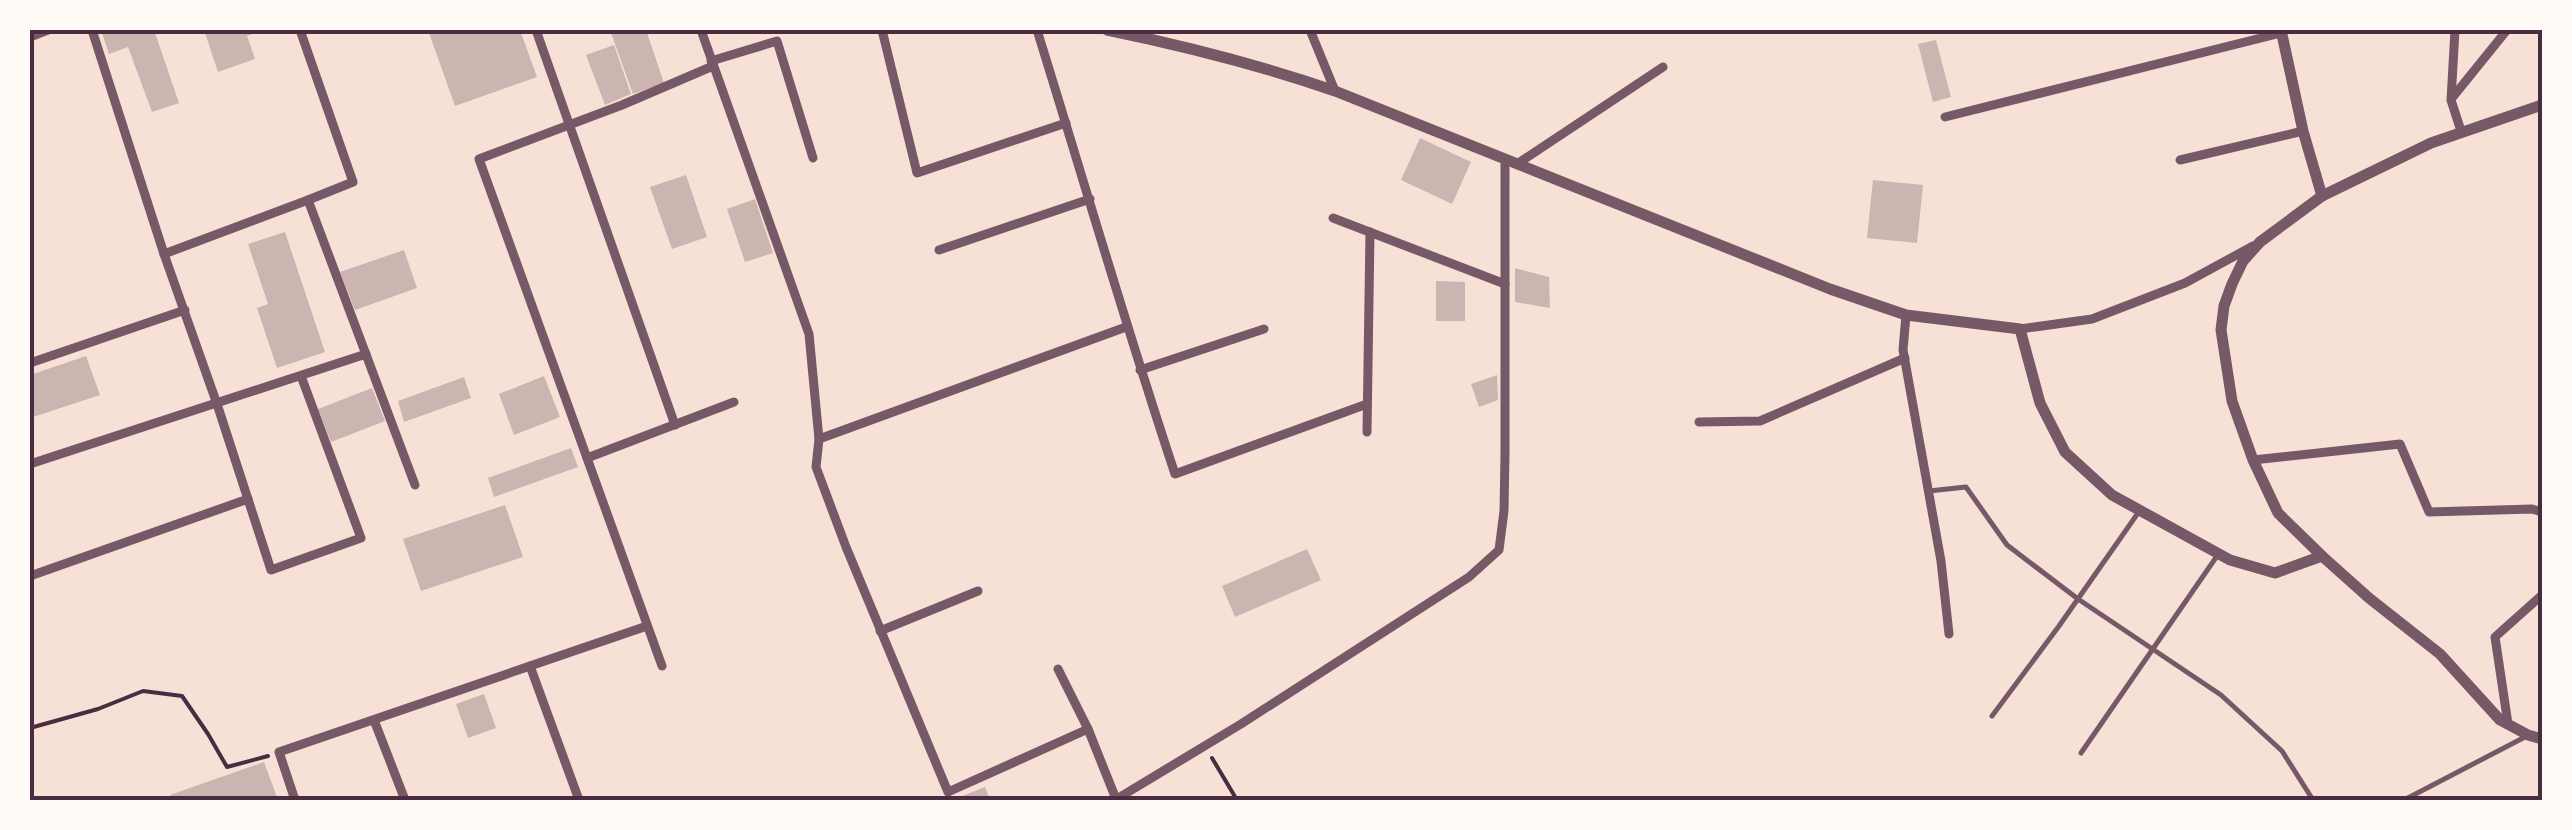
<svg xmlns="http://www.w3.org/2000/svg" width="2572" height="830" font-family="Commissioner,sans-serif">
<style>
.building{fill:#ccb4b1}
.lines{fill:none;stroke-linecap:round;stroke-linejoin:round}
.path{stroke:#4a2c40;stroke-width:4}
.service{stroke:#755966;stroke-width:5}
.minor{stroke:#755966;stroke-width:9}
.tertiary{stroke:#755966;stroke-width:11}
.neatline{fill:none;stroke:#4a2c40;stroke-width:4}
</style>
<rect width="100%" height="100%" fill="#f7e1d7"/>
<g class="building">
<path d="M101,30H154L179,103L152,112L128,47L109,54Z"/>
<path d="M204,30H262L247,36L255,59L218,72Z"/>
<path d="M428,30H520L537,77L455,106Z"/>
<path d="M610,30H646L664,83L633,94Z"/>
<path d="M1936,40L1951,97L1933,102L1918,44Z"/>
<path d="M614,45L631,94L605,105L586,55Z"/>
<path d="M1420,138L1471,162L1452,204L1401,180Z"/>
<path d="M686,175L707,237L672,249L650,187Z"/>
<path d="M1873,180L1923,185L1917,243L1867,238Z"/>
<path d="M755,199L773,253L745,262L727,209Z"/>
<path d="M285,232L325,352L277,368L257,308L268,304L248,244Z"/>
<path d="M404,250L417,288L355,310L340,272Z"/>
<path d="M1515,268L1549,277L1550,308L1515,302Z"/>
<path d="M1436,281L1465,282V321H1436Z"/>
<path d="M86,356L100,395L30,418V375Z"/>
<path d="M1497,375L1498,400L1479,407L1471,384Z"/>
<path d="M544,376L560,417L514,435L499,394Z"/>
<path d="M464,377L471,398L404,422L398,401Z"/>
<path d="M372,388L385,421L331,442L318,409Z"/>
<path d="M571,448L578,467L494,497L488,478Z"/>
<path d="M505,505L523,557L421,591L403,539Z"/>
<path d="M1307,549L1321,580L1235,617L1222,586Z"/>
<path d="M484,694L496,728L468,738L456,704Z"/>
<path d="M264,762L278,800H171L170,795Z"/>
<path d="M985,787L990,800H952Z"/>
</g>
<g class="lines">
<g class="path">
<path d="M30,728L98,709L143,691L182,696L208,734L227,767L268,756"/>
<path d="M1212,758L1237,800"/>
</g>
<g class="service">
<path d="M1929,491L1966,487L2007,545L2078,599L2221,695L2282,751L2313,800"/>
<path d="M1992,716L2059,626L2138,513"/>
<path d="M2081,753L2217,556"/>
<path d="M2404,800L2525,737"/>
</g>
<g class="minor">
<path d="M92,30L164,254"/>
<path d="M300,30L353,182L308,200L415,485"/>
<path d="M536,30L675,425"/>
<path d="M701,30L809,334L819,439L816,467L846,547L948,792L1088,729"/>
<path d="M882,30L917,173L1066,123"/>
<path d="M1037,30C1083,178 1126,327 1175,474L1367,404"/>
<path d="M1310,30L1335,91"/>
<path d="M2455,30L2451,100L2461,131"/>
<path d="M30,37L48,30"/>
<path d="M711,61L777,41L813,158"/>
<path d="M2452,98L2507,30"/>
<path d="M1945,117L2281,33"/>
<path d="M2180,160L2303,131"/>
<path d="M1517,164L1663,67"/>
<path d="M1333,218L1505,284"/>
<path d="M939,250L1090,199"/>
<path d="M1906,315L1903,350L1941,561L1949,634"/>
<path d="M2020,329L2092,319L2185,283L2253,246"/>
<path d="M30,363L185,310"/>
<path d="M1140,370L1264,329"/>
<path d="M301,376L361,538L271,570L217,404L164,254L308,200"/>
<path d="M1699,422L1760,421L1905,358"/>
<path d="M1367,432L1370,232"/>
<path d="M819,439L1126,327"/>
<path d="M587,458L479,159L622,105L713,66"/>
<path d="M2253,460L2400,444L2429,512L2532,509L2542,512"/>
<path d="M30,464L366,354"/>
<path d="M30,576L248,499"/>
<path d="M880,631L978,591"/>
<path d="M530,666L579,800"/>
<path d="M662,666L587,458L734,402"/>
<path d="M1058,669L1088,729L1116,799"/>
<path d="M374,720L405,800"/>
<path d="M2508,724L2495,637L2542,595"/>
<path d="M295,800L279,752L647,626"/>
<path d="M1115,800L1241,724L1469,577L1499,550L1504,511L1505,454V160"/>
</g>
<g class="tertiary">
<path d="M1107,30C1185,46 1260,65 1335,91L1830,289L1906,315L2020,329L2040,403L2065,452L2112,495L2230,560L2275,573L2322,556L2369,598L2440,654L2500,720L2528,735L2542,739"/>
<path d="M2281,30L2303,131L2322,196"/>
<path d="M2322,556L2278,513L2253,460L2232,401L2221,330L2224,306L2232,284L2243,261L2260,242L2322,196L2431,143L2542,105"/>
</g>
</g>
<rect width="2572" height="830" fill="none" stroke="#fffaf5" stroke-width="65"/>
<rect x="32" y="32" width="2508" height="766" class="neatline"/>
</svg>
